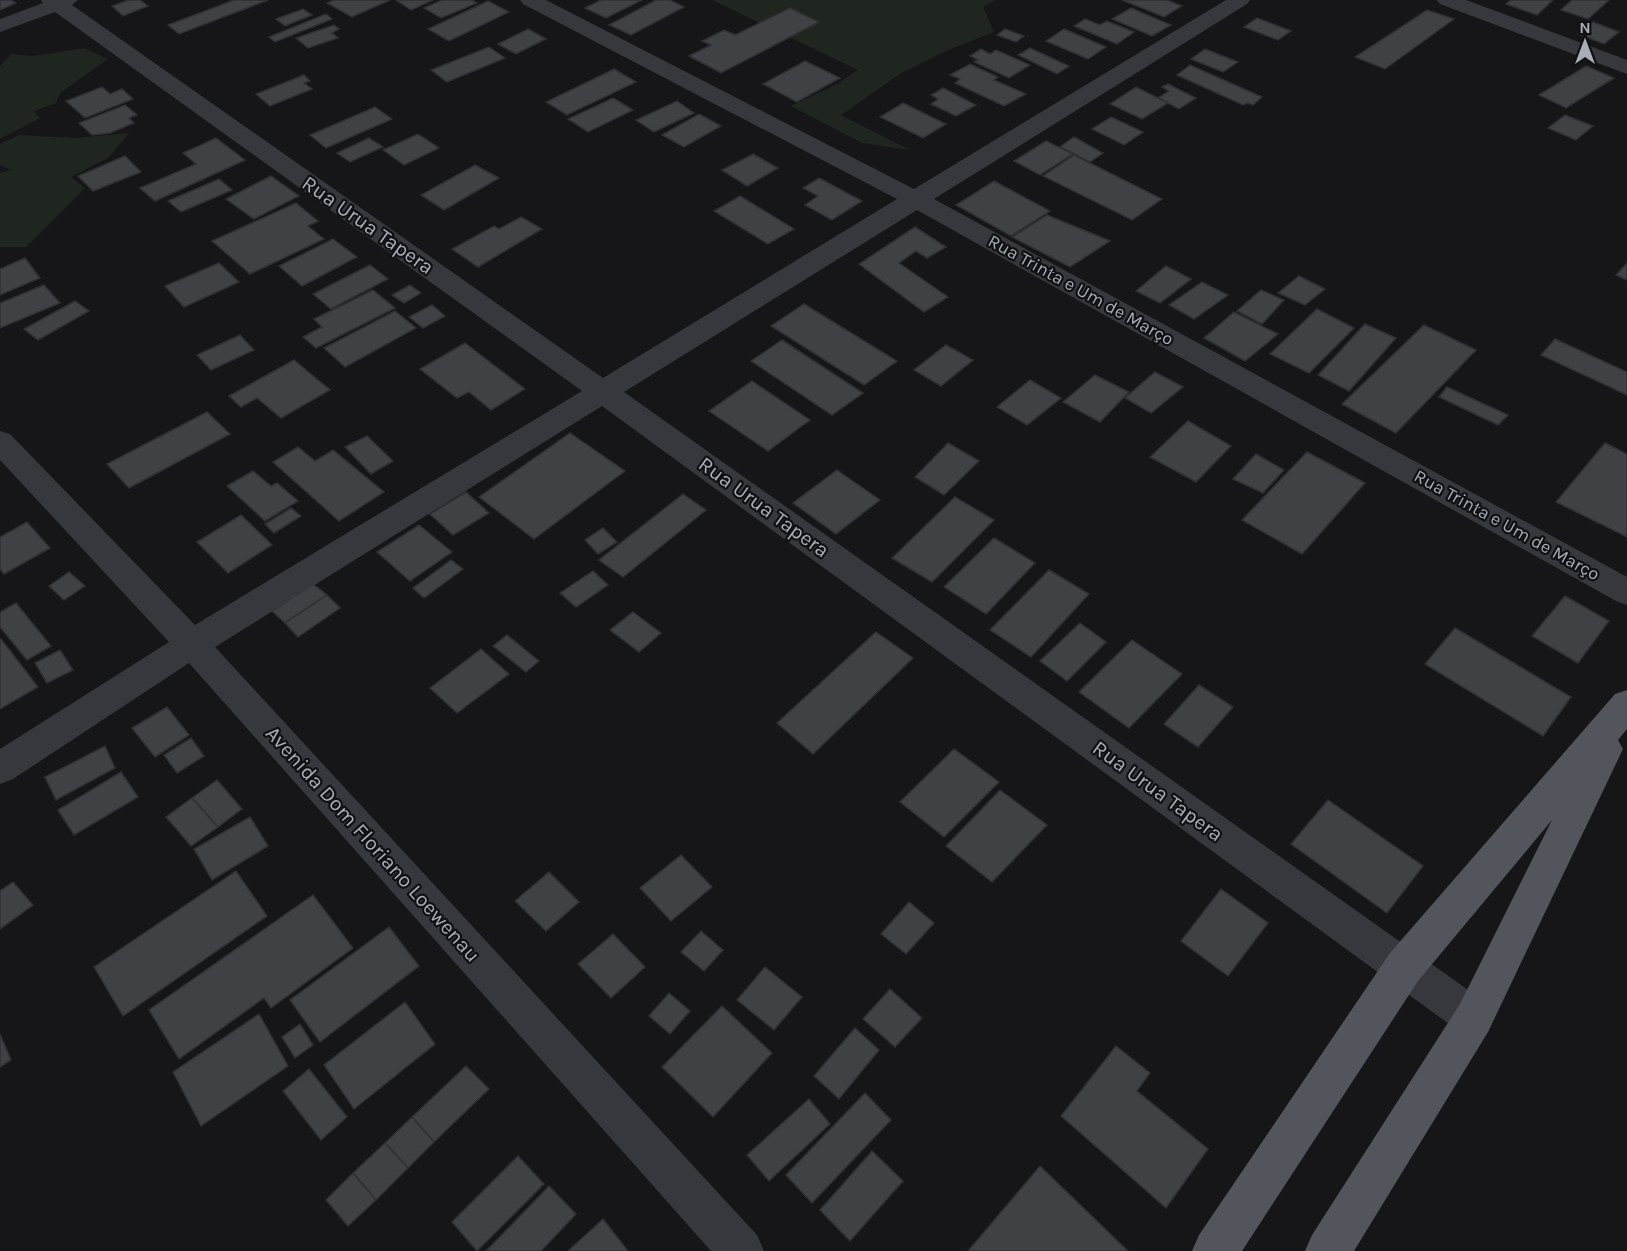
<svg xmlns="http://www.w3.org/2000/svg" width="1627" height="1251" font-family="Karla,sans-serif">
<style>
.green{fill:#1e261f}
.building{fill:#404145;stroke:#303034;stroke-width:1.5}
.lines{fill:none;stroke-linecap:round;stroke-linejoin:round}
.minor{fill:#37383d;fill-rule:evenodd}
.major{fill:#53555c;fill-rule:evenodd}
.labels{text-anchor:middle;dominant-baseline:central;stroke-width:4.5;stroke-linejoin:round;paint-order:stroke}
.far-street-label{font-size:18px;fill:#a8adb8;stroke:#111113}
.street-label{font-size:21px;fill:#a8adb8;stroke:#111113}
</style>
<rect width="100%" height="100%" fill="#161618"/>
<g class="green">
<path d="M712,0H996L983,7L994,32L946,51L900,74L841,115L910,150L862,143L791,106L837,84L858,70Z"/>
<path d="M84,48L108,59L60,93L56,103L34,111L40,118L0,139V66L11,54L34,56Z"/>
<path d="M129,133L108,158L71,177L85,188L26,247H0V173L10,170L0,165V144L19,135L76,138Z"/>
</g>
<g class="building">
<path d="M0,0H11L16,3L0,10Z"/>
<path d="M129,0H140L148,6L123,16L112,6Z"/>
<path d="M234,0H268L179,34L168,25Z"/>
<path d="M334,0H390L352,17L327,3Z"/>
<path d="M396,0H433L411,10Z"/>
<path d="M442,0H472L477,3L441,18L424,8Z"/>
<path d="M601,0H642L606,18L585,8Z"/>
<path d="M656,0H670L684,7L631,35L609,25Z"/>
<path d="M1122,0H1167L1182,6L1164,17Z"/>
<path d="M1511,0H1553L1537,15L1506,4Z"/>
<path d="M1572,0H1609L1588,19L1561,10Z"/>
<path d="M488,1L509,12L449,41L428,29Z"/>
<path d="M790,8L819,22L721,73L689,56L711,45L702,41L724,30L735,35Z"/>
<path d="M1131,8L1171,25L1152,36L1112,19Z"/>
<path d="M303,9L312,15L285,26L276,19Z"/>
<path d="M1427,10L1454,19L1385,69L1355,57Z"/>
<path d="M326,14L332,19L275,42L269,37Z"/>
<path d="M1257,18L1291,31L1278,40L1244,27Z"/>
<path d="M1085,19L1100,25L1107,21L1134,32L1117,44L1074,26Z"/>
<path d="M1593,22L1619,32L1604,44L1578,34Z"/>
<path d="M334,25L339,29L332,33L338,38L308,48L296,38Z"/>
<path d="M528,29L546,39L516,54L498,44Z"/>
<path d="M1005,29L1024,36L1016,42L997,35Z"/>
<path d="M1064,29L1106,47L1088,59L1046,41Z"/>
<path d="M489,47L505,58L447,82L431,70Z"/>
<path d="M1030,48L1069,66L1057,74L1018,55Z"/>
<path d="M981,49L990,54L996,50L1030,65L1009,78L974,62L978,60L970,56Z"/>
<path d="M1205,49L1238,62L1223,72L1191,59Z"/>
<path d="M805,61L840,78L797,102L763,84Z"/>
<path d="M970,64L998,77L994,80L1026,94L1004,106L955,83L960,79L950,75Z"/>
<path d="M1190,65L1262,97L1253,105L1247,103L1243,105L1177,75Z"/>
<path d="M1586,66L1614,78L1566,108L1539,95Z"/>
<path d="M614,69L636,82L567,115L546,102Z"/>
<path d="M304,75L310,81L304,83L312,89L270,106L256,94Z"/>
<path d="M1168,84L1196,98L1179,109L1158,98L1169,91L1162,87Z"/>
<path d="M102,87L110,94L122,89L133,99L85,118L66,101Z"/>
<path d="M1136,87L1168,103L1142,119L1110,104Z"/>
<path d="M943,88L976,105L956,116L931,104L938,99L931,95Z"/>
<path d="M613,98L633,110L588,132L568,119Z"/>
<path d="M677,101L694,113L654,132L636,120Z"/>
<path d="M903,103L946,124L923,138L880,117Z"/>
<path d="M125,105L137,115L129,118L134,123L110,133L92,135L79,123Z"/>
<path d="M375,107L392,119L326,148L310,135Z"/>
<path d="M699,114L721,126L684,147L662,135Z"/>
<path d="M1565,115L1593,126L1576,140L1548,128Z"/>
<path d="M1111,117L1143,132L1124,145L1092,129Z"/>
<path d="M418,134L439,148L404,165L383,150Z"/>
<path d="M1074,137L1103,153L1090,162L1060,147Z"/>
<path d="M216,138L245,160L155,201L140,188L196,164L183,153Z"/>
<path d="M369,138L383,147L350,162L337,153Z"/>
<path d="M1046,141L1073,154L1040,175L1014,161Z"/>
<path d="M753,154L778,168L747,186L722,170Z"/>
<path d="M1074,155L1162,199L1132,220L1043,176Z"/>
<path d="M125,156L141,172L93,191L78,176Z"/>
<path d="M475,165L499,178L444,210L421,195Z"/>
<path d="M271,176L299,196L254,219L226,199Z"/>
<path d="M819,178L862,201L832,220L805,205L818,196L803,188Z"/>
<path d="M219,179L232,190L181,212L168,201Z"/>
<path d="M994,181L1050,211L1011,236L956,205Z"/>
<path d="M740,196L794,229L768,244L714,211Z"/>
<path d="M296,203L318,221L308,226L324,239L250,274L212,241Z"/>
<path d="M1047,215L1110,241L1070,267L1012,237Z"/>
<path d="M521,217L542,229L478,267L452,249L494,226L499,229Z"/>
<path d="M915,227L946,247L927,258L916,251L899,263L948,297L924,312L859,264Z"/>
<path d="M333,239L357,257L302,286L279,266Z"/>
<path d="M25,258L40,278L0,295V269Z"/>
<path d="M219,263L239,282L184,307L165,286Z"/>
<path d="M1627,263V280L1616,275Z"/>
<path d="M370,265L388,279L331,309L313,294Z"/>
<path d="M1166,266L1191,279L1160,303L1136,291Z"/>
<path d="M1299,276L1325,289L1305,305L1278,293Z"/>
<path d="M1202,282L1228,295L1194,319L1169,305Z"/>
<path d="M44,285L60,303L0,328V303Z"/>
<path d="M410,285L421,293L404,303L392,295Z"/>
<path d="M373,290L395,308L316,348L303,337L322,327L314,319Z"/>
<path d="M1261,290L1284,300L1262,324L1237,311Z"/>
<path d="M75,301L89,311L38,340L24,329Z"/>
<path d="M804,304L897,361L864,385L771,326Z"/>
<path d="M432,305L445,316L423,328L409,317Z"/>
<path d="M1317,309L1354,328L1309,373L1270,354Z"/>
<path d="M395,311L416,328L345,367L324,348Z"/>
<path d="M1234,312L1278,334L1245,361L1204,338Z"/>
<path d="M1365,324L1396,338L1349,391L1318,375Z"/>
<path d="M1424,325L1476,350L1396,433L1342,404Z"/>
<path d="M240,335L254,350L211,370L197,355Z"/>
<path d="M1555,339L1627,372V395L1541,355Z"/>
<path d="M782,340L863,393L832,415L751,361Z"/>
<path d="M465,343L525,389L491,410L469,392L457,398L420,369Z"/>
<path d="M946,345L973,360L941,386L914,370Z"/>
<path d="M294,360L330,390L281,418L257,398L241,407L229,396Z"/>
<path d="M1155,372L1183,387L1151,413L1125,398Z"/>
<path d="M1095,375L1129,392L1100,422L1063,402Z"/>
<path d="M1030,380L1061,398L1027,425L997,407Z"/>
<path d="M752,381L810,420L768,451L709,411Z"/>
<path d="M1447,387L1508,415L1498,425L1439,397Z"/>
<path d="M207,412L230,434L129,488L107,464Z"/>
<path d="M1188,421L1231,446L1196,482L1150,457Z"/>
<path d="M570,433L625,471L534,539L479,497Z"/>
<path d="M367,436L393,461L371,474L345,447Z"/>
<path d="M948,443L979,461L944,495L915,477Z"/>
<path d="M1605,443L1627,454V537L1556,502Z"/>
<path d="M298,447L315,461L333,450L384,492L339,521L273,462Z"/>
<path d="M1307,452L1365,483L1302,554L1242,520Z"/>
<path d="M1256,454L1284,470L1263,493L1233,479Z"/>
<path d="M837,470L880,500L836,534L793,503Z"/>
<path d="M253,471L271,486L277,483L298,501L265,521L227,486Z"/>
<path d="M466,492L489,513L453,535L430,514Z"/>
<path d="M683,494L706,510L623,577L599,560Z"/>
<path d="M955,497L994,520L932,582L892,558Z"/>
<path d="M291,508L301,516L274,533L265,524Z"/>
<path d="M241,515L272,545L228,573L197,542Z"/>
<path d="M27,522L50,548L4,574L0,569V537Z"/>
<path d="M419,525L452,552L410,581L377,552Z"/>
<path d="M603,528L617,542L598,554L585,540Z"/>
<path d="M994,538L1035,563L986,614L944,587Z"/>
<path d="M451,560L463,569L424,598L413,588Z"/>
<path d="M1049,570L1089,594L1031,657L990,630Z"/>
<path d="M593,571L608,585L576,607L560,593Z"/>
<path d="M69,572L85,586L64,600L49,586Z"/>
<path d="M313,584L327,595L285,623L272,611Z"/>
<path d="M327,595L340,608L298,637L285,623Z"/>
<path d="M1565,596L1609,621L1578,663L1532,636Z"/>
<path d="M16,603L51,646L27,660L0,627V612Z"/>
<path d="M633,612L661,633L639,652L610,630Z"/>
<path d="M1080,623L1106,642L1067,681L1040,661Z"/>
<path d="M1455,628L1571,697L1543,736L1425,664Z"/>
<path d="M876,632L913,658L813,754L777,723Z"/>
<path d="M507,635L539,661L526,672L493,646Z"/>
<path d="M1,639L38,687L0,709V640Z"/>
<path d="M1132,640L1182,674L1129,728L1079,692Z"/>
<path d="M481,649L509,674L457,713L430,688Z"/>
<path d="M60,650L73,670L47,683L35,663Z"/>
<path d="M1199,685L1233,707L1198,747L1164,724Z"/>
<path d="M167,707L189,735L155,757L132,728Z"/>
<path d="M191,738L204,756L177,773L164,755Z"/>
<path d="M105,746L115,768L56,800L45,777Z"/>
<path d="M954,749L999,782L944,837L900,802Z"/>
<path d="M121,772L138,797L74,835L58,810Z"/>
<path d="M217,780L242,809L218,827L192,798Z"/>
<path d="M1000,790L1047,825L992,882L946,846Z"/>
<path d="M192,798L218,827L191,846L166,817Z"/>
<path d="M1328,800L1423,866L1387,913L1291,844Z"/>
<path d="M250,817L268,846L212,880L194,849Z"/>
<path d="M681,855L712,887L671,921L640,888Z"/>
<path d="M236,871L267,916L123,1016L94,967Z"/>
<path d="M549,872L579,902L546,931L515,901Z"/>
<path d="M13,882L33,905L0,929V891Z"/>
<path d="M1221,889L1268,923L1228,976L1181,941Z"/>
<path d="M313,895L353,948L271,1008L264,998L179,1059L149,1010Z"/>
<path d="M909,902L934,923L906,954L881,934Z"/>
<path d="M389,927L419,966L320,1042L290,1000Z"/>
<path d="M701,931L723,950L704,971L681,952Z"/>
<path d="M613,934L645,967L611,998L578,964Z"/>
<path d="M765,967L802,997L774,1030L737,1000Z"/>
<path d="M890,989L922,1018L895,1047L863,1019Z"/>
<path d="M669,993L690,1011L670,1034L649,1016Z"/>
<path d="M405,1002L435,1044L354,1109L324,1065Z"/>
<path d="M722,1006L772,1053L713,1117L662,1067Z"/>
<path d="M259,1014L288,1066L201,1126L173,1072Z"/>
<path d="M300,1024L313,1045L295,1058L282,1037Z"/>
<path d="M855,1028L879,1050L839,1099L814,1076Z"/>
<path d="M0,1034L11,1060L0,1067Z"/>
<path d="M1116,1046L1150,1073L1137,1091L1208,1149L1166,1208L1061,1116Z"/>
<path d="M466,1066L489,1089L434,1142L412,1117Z"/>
<path d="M309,1069L347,1117L321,1140L283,1091Z"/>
<path d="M865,1093L891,1120L812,1203L786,1175Z"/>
<path d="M809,1099L830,1124L769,1181L747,1155Z"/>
<path d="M412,1117L434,1142L408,1168L385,1143Z"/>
<path d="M385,1143L408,1168L376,1200L353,1173Z"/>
<path d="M872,1151L903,1181L850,1241L820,1210Z"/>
<path d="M518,1156L544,1184L477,1251L452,1222Z"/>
<path d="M1040,1166L1128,1251H968Z"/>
<path d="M353,1173L376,1200L348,1226L326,1200Z"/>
<path d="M549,1186L576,1214L541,1251H486Z"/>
<path d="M603,1219L628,1251H568Z"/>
</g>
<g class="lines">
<g class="minor">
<path d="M41,0H78L72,5L603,378L897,199L523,4L520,0H546L914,189L1226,0H1250L1247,4L934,199L1627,577V605L1616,601L917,210L624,392L1488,1004L1494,1018L1488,1032L1474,1038L1460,1032L602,406L215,647L757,1235L764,1251H711L189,663L13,779L0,784V749L169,642L0,460V431L10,434L195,625L582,391L55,12L0,32V19L43,3Z"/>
<path d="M1437,0H1466L1627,60V74L1440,4Z"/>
</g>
<path class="major" d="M1627,690V729L1618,740L1623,749L1488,1032L1354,1251H1305L1312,1235L1460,1004L1552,820L1418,981L1242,1251H1192L1199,1235L1390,953L1615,694Z"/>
</g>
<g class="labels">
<g class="far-street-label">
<text transform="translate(1081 290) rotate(29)">Rua Trinta e Um de Março</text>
<text transform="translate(1507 525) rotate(29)">Rua Trinta e Um de Março</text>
</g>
<g class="street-label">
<text transform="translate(368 225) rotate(35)">Rua Urua Tapera</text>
<text transform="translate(764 507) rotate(36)">Rua Urua Tapera</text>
<text transform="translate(1158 791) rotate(36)">Rua Urua Tapera</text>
<text transform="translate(373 844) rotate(48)">Avenida Dom Floriano Loewenau</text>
</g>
</g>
<g transform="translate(1585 42)" stroke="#111113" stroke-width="4.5" paint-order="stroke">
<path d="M0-4.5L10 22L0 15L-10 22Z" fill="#a8adb8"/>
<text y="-9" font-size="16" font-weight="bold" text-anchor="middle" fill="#a8adb8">N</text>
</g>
</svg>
